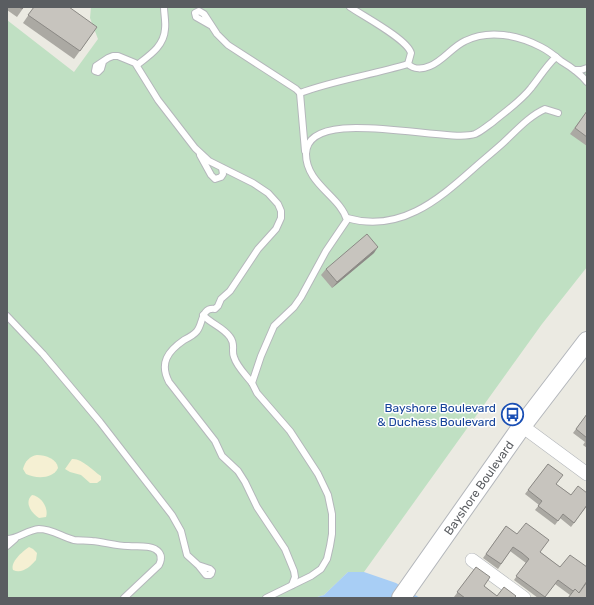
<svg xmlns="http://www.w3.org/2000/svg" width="594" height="605" font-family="Rubik,sans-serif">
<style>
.green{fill:#c0e0c3}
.sand{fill:#f5f0d3}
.water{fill:#a8cef5}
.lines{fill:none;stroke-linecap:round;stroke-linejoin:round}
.service-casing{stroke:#b4b7bb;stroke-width:8}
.minor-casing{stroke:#b4b7bb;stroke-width:14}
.secondary-casing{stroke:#b3b6bb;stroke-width:20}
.service{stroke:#fff;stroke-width:6}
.minor{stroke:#fff;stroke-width:13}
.secondary{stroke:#fff;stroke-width:18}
.wall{fill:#aba9a3}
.shaded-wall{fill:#8b8985}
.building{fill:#c7c4be;stroke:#8b8985}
.labels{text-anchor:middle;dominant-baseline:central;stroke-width:3;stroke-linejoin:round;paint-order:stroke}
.transit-label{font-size:12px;fill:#164399;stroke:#fff;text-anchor:end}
.street-label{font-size:12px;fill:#5a5d61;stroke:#fff}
</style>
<rect width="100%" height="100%" fill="#ebeae2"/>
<path class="green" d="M91,7H587V267L542,324L364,572H348L324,595L314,598H7V20L74,72L98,39L90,18Z"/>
<g class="sand">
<path d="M37,455C46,455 57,459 58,468C53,479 36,479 26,474L23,469C25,461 30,456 37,455Z"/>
<path d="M72,459C82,458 93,471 101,476V480L97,483H90L81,475L70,472L65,469Z"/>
<path d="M32,495C41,496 49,508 46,517L39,518C31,513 24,502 32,495Z"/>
<path d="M29,547L33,549L37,553L36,560C30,567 22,574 13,570C10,562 22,552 29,547Z"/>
</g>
<path class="water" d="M348,572H364L396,583L420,598H314L324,595Z"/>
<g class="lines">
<defs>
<g id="service">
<path d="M350,7C363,16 407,39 411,53L408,64C414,70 423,69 430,66C443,61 452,47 465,41C489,29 518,35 541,47C549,51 555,56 561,61C571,67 580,73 587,82"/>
<path d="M210,25L196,17L195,13L199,11L204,14L217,34L228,45L296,89L300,93L305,151"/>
<path d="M103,62L101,69L98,72L95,71L96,66L108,58L113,56H118L135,63L158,100L195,148L209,161L253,183L268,193L278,204L281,211V218L276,229L258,249L230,291L221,299L218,306L215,309C201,307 203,324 197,331C194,335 188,338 184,340C168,351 159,363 169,382L215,441L222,456L238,471L245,482L257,507L285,549L294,571L295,577L292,585"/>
<path d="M137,65C150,55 164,46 165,29C166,22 164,14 164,7"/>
<path d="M575,70H581L587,68"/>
<path d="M300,93C335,80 372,75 408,64"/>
<path d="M200,155L211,175L215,179L221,177L223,174L222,168"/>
<path d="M347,218C399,233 437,201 473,169C483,160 493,152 503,143C516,131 529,116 545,109L558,113"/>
<path d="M203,315C211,324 223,327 230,337C236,345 231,350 234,357C237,367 246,375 252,383"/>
<path d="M7,316L43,354L100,422L172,515L181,531L187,555L198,565L206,575H210L211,574L212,571L210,569L198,565"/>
<path d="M7,539C18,539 27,530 39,529C52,529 62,537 74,540C80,541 86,540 92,541C104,542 116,546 128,546C137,547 147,545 155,549C162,553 162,559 159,565L124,598"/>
<path d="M7,546L15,539"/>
<path d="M266,598L311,576L321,569L327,559L330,546L332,534V514L328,495L318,474L290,431L257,393L252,383L261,356L274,326L294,307L301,297L326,251L347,220C340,196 306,184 306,154C306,103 447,144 475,134C482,131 487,126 493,122C506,111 521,101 531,88C540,77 546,66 556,57"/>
</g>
<g id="minor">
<path d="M522,426L587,474"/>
<path d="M472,560L524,598"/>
</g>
<path id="secondary" d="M401,598L522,426L587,341"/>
</defs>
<use href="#service" class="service-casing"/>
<use href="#minor" class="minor-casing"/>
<use href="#secondary" class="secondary-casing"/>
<use href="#service" class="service"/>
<use href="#minor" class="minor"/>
<use href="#secondary" class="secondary"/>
</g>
<g class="wall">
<path d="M7,7H24L17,17L7,10Z"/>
<path d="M34,7L97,27L74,59L23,23Z"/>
<path d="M587,111V146L570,134Z"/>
<path d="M374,253L332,288L321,275L326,269Z"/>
<path d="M587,414V448L583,445L585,442L573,433Z"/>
<path d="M548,464L556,484L571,495L587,506L571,527L560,518L555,525L535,510L539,505L525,494Z"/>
<path d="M506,526L560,567L587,581L570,595L555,584L544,598H538L514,580L526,563L510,551L498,569L483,558Z"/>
<path d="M476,567L484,586L497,596L514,598H456L454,597Z"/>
</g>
<path class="shaded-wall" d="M378,247L374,253L332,288L337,282Z"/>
<g class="building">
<path d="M19,7H24L22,9Z"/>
<path d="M34,7H69L97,27L80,51L28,15Z"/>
<path d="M587,111V137L575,128Z"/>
<path d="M367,234L378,247L337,282L326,269Z"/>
<path d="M587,414V438L576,429Z"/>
<path d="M548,464L563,475L556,484L571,495L578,486L587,493V505L574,523L563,514L558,521L538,506L542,501L528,490Z"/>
<path d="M526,523L549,540L540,552L560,567L570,555L587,567V581L579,593L575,589L573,591L558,580L545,597L516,576L529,559L522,553L513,547L501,564L486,554L506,526L517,534Z"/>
<path d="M476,567L490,577L484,586L497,596L504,587L516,596L514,598H465L457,592Z"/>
<path d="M587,582V598H568L575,589L579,593Z"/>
</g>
<defs>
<symbol id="bus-ring" viewBox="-11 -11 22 22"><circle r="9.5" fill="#fff" stroke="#1a4fb4" stroke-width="1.5"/><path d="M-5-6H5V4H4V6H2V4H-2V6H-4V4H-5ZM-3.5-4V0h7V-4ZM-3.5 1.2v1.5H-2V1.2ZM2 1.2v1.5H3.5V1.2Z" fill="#1a4fb4"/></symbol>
</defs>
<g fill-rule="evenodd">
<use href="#bus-ring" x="500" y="402" width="25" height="25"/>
</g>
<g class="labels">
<g class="transit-label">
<text x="496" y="408">Bayshore Boulevard<tspan x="496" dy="14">&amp; Duchess Boulevard</tspan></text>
</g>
<g class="street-label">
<text transform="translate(479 488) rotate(-55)">Bayshore Boulevard</text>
</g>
</g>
<rect width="594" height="605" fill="none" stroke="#5a5d61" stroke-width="16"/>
</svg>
